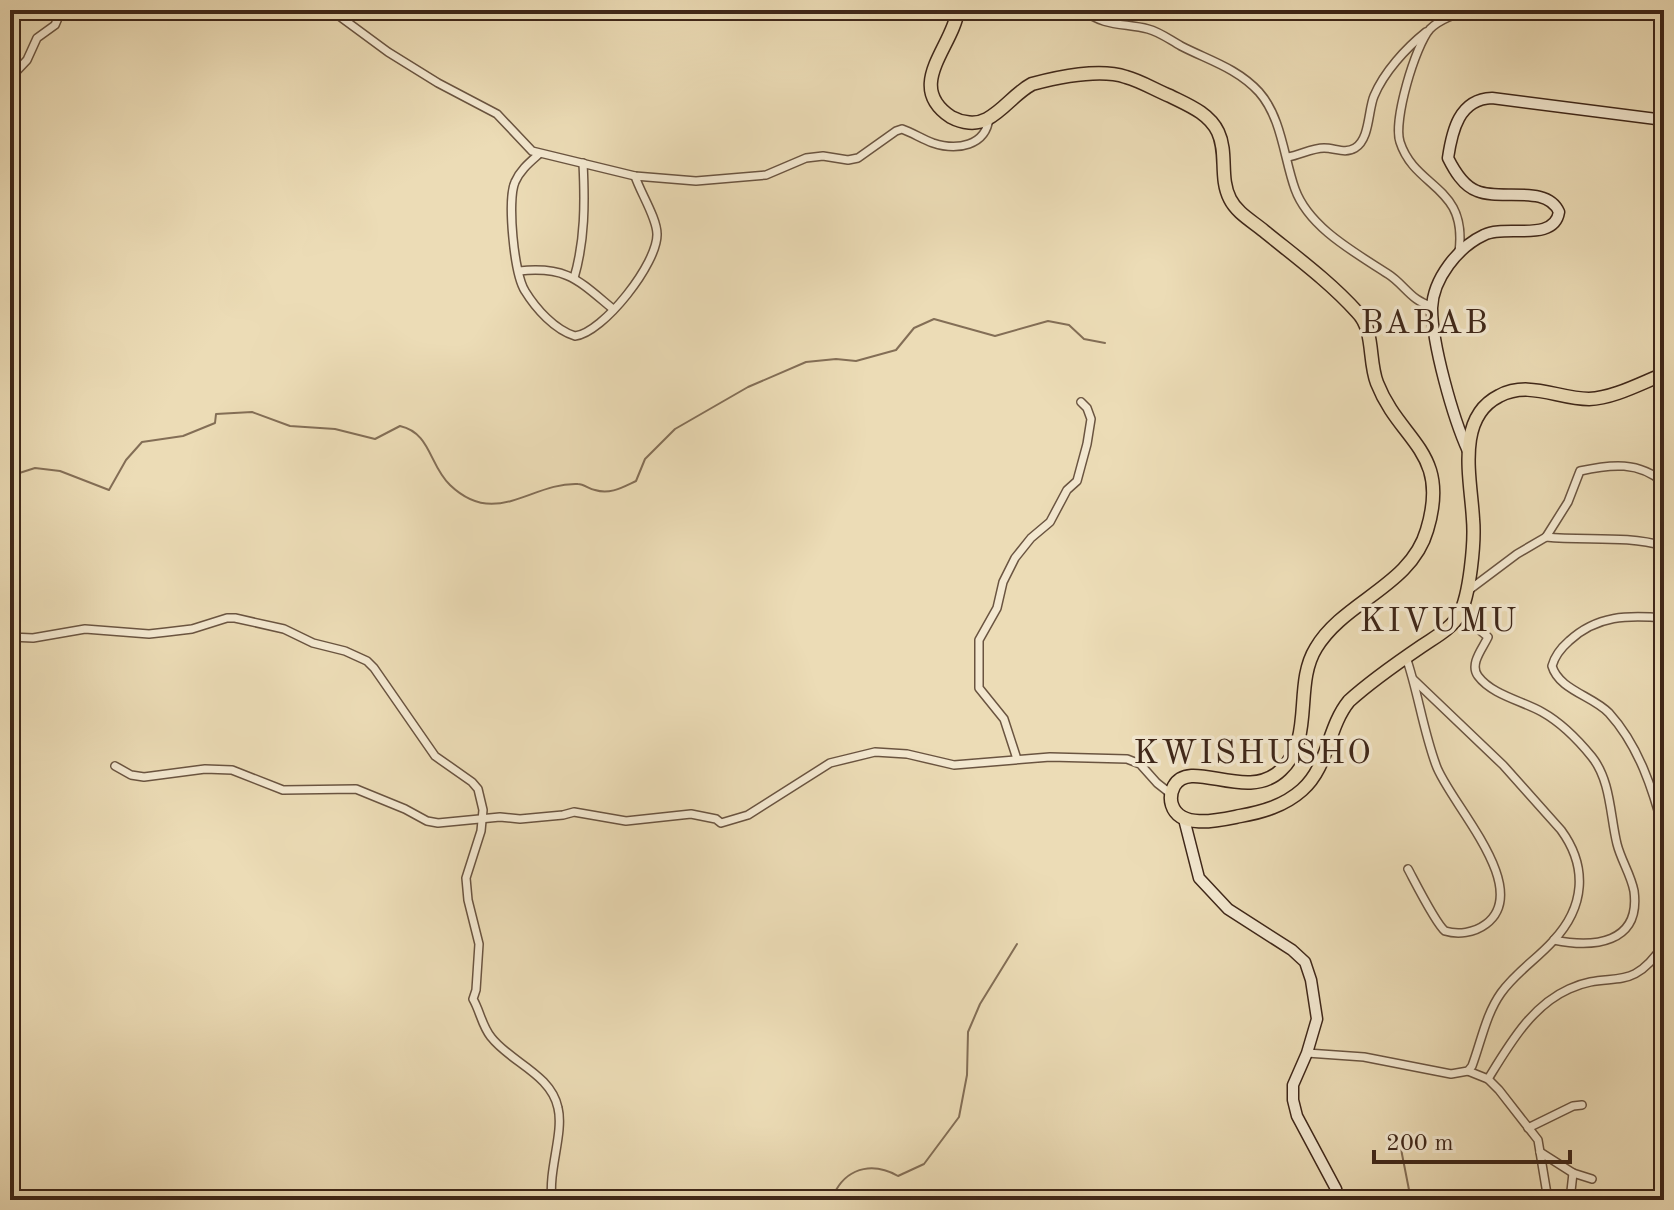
<svg xmlns="http://www.w3.org/2000/svg" width="1674" height="1210" font-family="'Old Standard TT',serif">
<style>
.lines{fill:none;stroke-linecap:round;stroke-linejoin:round}
.stream{stroke:#836e56;stroke-width:2}
.minor-casing{stroke:#6a5440;stroke-width:10}
.secondary-casing{stroke:#3e2618;stroke-width:13}
.trunk-casing{stroke:#3e2618;stroke-width:15}
.minor{stroke:#f3e8d0;stroke-width:7}
.secondary{stroke:#f3e8d0;stroke-width:10}
.trunk{stroke:#ecdcb6;stroke-width:12}
.labels{text-anchor:middle;dominant-baseline:central;stroke-width:7;stroke-linejoin:round;paint-order:stroke}
.quarter-label{font-size:34px;letter-spacing:2px;fill:#3e2618;stroke:#f3e8d0}
</style>
<rect width="100%" height="100%" fill="#ecdcb6"/>
<filter id="stains"><feTurbulence type="fractalNoise" baseFrequency=".0025" numOctaves="4"/><feColorMatrix values="0 0 0 0 .2 0 0 0 0 .09 0 0 0 0 .02 0 0 0 .5 -.17"/></filter>
<radialGradient id="worn" r=".72"><stop offset=".6" stop-color="#630" stop-opacity="0"/><stop offset="1" stop-color="#630" stop-opacity=".3"/></radialGradient>
<g class="lines">
<g class="stream">
<path d="M10,476L35,468L60,471L109,490L126,460L142,442L183,436L215,423L216,414L252,412L290,426L335,429L375,439L400,426C431,433 429,465 450,485C496,529 531,482 578,484C584,484 589,489 595,490C610,495 623,487 636,481L645,459L675,429L748,387L806,362L836,359L856,361L896,350L914,328L934,319L995,336L1048,321L1069,325L1084,339L1105,343"/>
<path d="M1401,1149L1411,1200"/>
<path d="M838,1200L836,1190C850,1166 875,1163 898,1176L924,1164L959,1117L967,1075L968,1032L980,1004L1017,944"/>
</g>
<defs>
<g id="minor">
<path d="M331,10L388,52L438,83L497,114L532,151L635,176L696,181L766,175L806,158L823,156L848,160L858,158L896,131L902,129C913,133 922,139 933,143C957,151 986,146 989,118"/>
<path d="M1084,10C1103,27 1126,23 1148,29C1160,32 1170,40 1181,46C1208,60 1237,68 1259,92C1282,118 1284,159 1295,189C1309,228 1356,253 1388,274C1404,284 1412,302 1432,306"/>
<path d="M10,78L27,60L37,38L55,25L58,18L57,10"/>
<path d="M539,154C530,162 520,170 515,182C507,200 514,274 525,291C536,309 555,330 575,336C603,333 658,263 657,234C657,218 640,192 635,176"/>
<path d="M1288,157C1300,155 1312,148 1324,148C1335,148 1345,154 1355,148C1370,139 1368,110 1374,96C1384,72 1406,48 1426,32"/>
<path d="M1459,252C1468,185 1415,189 1400,142C1393,121 1415,46 1430,29C1440,19 1456,14 1469,10"/>
<path d="M519,271C567,266 578,280 613,309"/>
<path d="M574,278C585,241 585,202 583,163"/>
<path d="M1546,537C1586,541 1625,535 1664,546"/>
<path d="M1469,590L1517,554L1546,537L1568,502L1580,471C1611,464 1639,461 1664,483"/>
<path d="M1460,614L1488,637C1483,648 1469,664 1478,676C1492,695 1523,701 1542,712C1560,722 1579,741 1592,757C1611,781 1610,816 1617,844C1621,860 1631,875 1634,891C1641,944 1593,948 1554,940"/>
<path d="M1664,618C1628,615 1597,615 1569,641C1561,648 1555,655 1552,666C1559,690 1593,696 1609,713C1639,746 1653,790 1664,832"/>
<path d="M10,637L33,638L85,629L149,634L167,632L192,629L227,618H235L284,629L313,643L345,651L367,661L374,668L435,756L472,782L478,789L483,810L481,831L466,878L468,900L479,944L476,990L473,999C480,1011 482,1026 491,1037C510,1062 551,1074 558,1108C564,1133 548,1170 552,1200"/>
<path d="M1406,657C1418,692 1423,730 1436,765C1448,801 1534,888 1486,924C1474,933 1458,935 1445,931C1436,924 1415,882 1408,869"/>
<path d="M1017,759L1004,719L979,688V640L997,608L1003,582L1015,558L1031,538L1050,522L1067,490L1077,481L1087,444L1091,419L1087,408L1081,402"/>
<path d="M115,766L131,775L144,777L205,769L232,770L283,790L356,789L405,809L427,821L438,823L500,817L520,819L563,815L574,812L626,821L691,814L716,819L721,823L748,815L830,763L875,752L907,754L954,765L1050,757L1127,759L1140,764L1157,783L1171,794"/>
<path d="M1307,1053L1364,1057L1451,1074L1468,1071L1472,1066C1481,1042 1486,1014 1501,993C1516,972 1537,959 1553,941C1585,907 1588,867 1561,830L1503,765L1414,680"/>
<path d="M1468,1071L1488,1079L1499,1090L1538,1140L1548,1200"/>
<path d="M1488,1079C1509,1045 1531,1006 1569,989C1612,969 1630,996 1664,944"/>
<path d="M1528,1128L1573,1106L1582,1105"/>
<path d="M1540,1152L1573,1173L1592,1179"/>
<path d="M1570,1200L1573,1173"/>
<path d="M1653,1200L1664,1194"/>
</g>
<g id="secondary">
<path d="M1468,451C1453,418 1432,344 1432,308C1433,279 1458,247 1484,235C1505,224 1554,243 1559,212C1547,184 1500,201 1477,191C1463,186 1454,170 1448,158C1452,131 1459,99 1492,98L1664,120"/>
<path d="M1184,819L1199,878L1228,909L1292,950L1305,962L1311,980L1317,1019L1307,1053L1293,1085V1100L1297,1116L1336,1189L1339,1200"/>
</g>
<path id="trunk" d="M958,10C953,47 904,86 951,117C962,123 976,125 987,119C1004,110 1015,93 1032,84C1059,77 1099,68 1126,77C1141,81 1155,90 1170,96C1188,105 1209,113 1218,132C1228,153 1219,178 1230,199C1237,213 1252,221 1264,231C1296,257 1330,282 1357,312C1375,330 1368,360 1377,383C1400,442 1451,451 1427,530C1411,586 1344,601 1316,648C1293,685 1315,738 1281,770C1247,803 1190,757 1174,786C1171,792 1170,799 1172,805C1180,830 1220,820 1240,816C1262,812 1284,806 1302,790C1329,766 1327,728 1349,701C1371,681 1397,663 1422,646C1435,637 1451,629 1459,615C1470,596 1475,541 1473,519C1471,480 1455,418 1499,396C1529,380 1558,399 1589,399C1614,398 1641,383 1664,374"/>
</defs>
<use href="#minor" class="minor-casing"/>
<use href="#secondary" class="secondary-casing"/>
<use href="#trunk" class="trunk-casing"/>
<use href="#minor" class="minor"/>
<use href="#secondary" class="secondary"/>
<use href="#trunk" class="trunk"/>
</g>
<g class="labels">
<g class="quarter-label">
<text x="1425" y="324">BABAB</text>
<text x="1439" y="622">KIVUMU</text>
<text x="1253" y="754">KWISHUSHO</text>
</g>
</g>
<rect width="1674" height="1210" fill="none" stroke="#ecdcb6" stroke-width="40"/>
<rect x="12" y="12" width="1650" height="1186" fill="none" stroke="#3e2618" stroke-width="4"/>
<rect x="20" y="20" width="1634" height="1170" fill="none" stroke="#3e2618" stroke-width="2"/>
<path d="M1374 1150v12h196v-12" fill="none" stroke="#3e2618" stroke-width="4"/>
<text x="1386" y="1150" font-size="24" fill="#3e2618" stroke="#f3e8d0" stroke-width="6" paint-order="stroke">200 m</text>
<rect width="100%" height="100%" filter="url(#stains)"/>
<rect width="100%" height="100%" fill="url(#worn)"/>
</svg>
